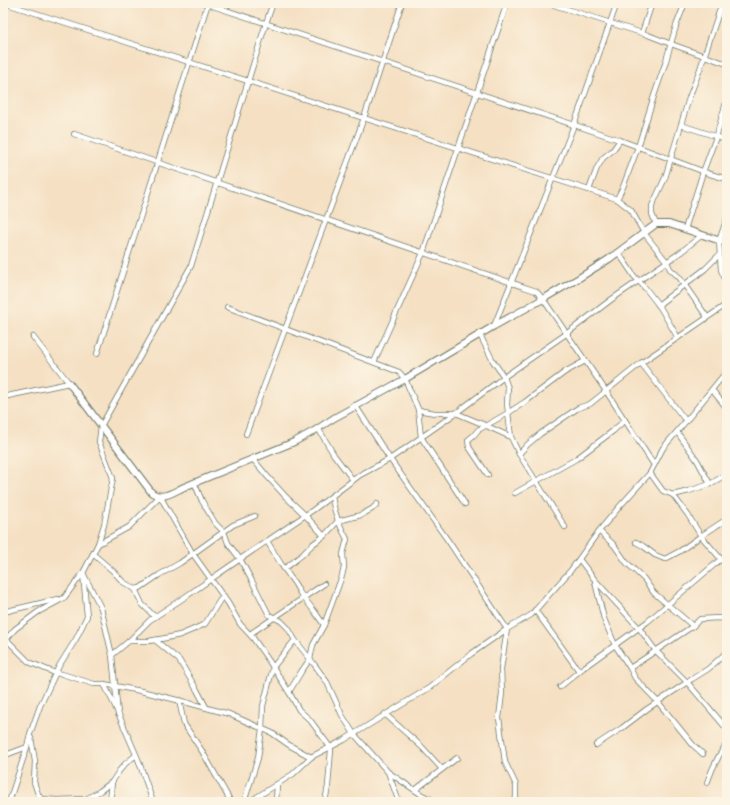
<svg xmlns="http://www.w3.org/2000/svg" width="730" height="805" font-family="Cardo,serif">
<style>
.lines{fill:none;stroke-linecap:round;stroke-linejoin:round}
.street-casing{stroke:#6a7666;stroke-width:6}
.secondary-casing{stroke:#6a7666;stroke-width:8}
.street{stroke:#fff;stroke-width:4.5}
.secondary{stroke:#fff;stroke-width:6}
</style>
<rect width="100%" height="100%" fill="#fcf5e5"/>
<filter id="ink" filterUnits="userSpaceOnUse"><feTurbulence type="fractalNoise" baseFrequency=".025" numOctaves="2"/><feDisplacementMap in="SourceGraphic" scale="8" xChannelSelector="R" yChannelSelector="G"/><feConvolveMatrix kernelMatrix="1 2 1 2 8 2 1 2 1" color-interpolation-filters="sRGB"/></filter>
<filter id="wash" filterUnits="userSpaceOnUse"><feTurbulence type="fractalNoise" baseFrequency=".012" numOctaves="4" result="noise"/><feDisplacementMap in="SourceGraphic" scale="16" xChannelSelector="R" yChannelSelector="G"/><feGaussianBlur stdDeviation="0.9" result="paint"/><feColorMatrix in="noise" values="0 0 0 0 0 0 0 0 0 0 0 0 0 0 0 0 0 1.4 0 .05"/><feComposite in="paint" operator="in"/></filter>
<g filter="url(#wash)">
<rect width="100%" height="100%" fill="#f5e0c3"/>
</g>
<g filter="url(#ink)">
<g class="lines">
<defs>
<g id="street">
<path d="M4,3L617,199L631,210L644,233L667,262L670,269L679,277L707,317"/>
<path d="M204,3L620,140L710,174L727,179"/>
<path d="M548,3L648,35L671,44L727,64"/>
<path d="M642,33L652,3"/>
<path d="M681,125L727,140"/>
<path d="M74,134L536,291L543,299L606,391L654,465"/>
<path d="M589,190L597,168L603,158L613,150L620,140"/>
<path d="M617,199L623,187L638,147L654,96L665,64L676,26L685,3"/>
<path d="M727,218L719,241L721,270L727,283"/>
<path d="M656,224L652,214V206L665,178L689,98L700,69L722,3"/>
<path d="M685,229L703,172L716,137L727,99"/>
<path d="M618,252L634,276L646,289L660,307L678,338"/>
<path d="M658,305L705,269L720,254"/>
<path d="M227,307L399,372L405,379L418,409L421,437L465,504"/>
<path d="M494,326L574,125L617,3"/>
<path d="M480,335L493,361L504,377L508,388L507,404L511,437L519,454L565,527"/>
<path d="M97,354L208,3"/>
<path d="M374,362L423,253L507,3"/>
<path d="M641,363L686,421"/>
<path d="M712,390L727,408"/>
<path d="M3,397L69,383L33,337"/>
<path d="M355,405L390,459L449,542L507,629L501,669L502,693L499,718L505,762L516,785V797L514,802"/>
<path d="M418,409L423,411L435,413H456L480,423L511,437"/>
<path d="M318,428L334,455L353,480"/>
<path d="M677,432L697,460L710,484"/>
<path d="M246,434L364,118L402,3"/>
<path d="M519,454L527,445L540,434L578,408L590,404L641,363L727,304"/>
<path d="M252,458L267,476L286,497L305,515L324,536"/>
<path d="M650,473L663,491L673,495L689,491L710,484L727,474"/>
<path d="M488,475L469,447L468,440L474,435L478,430L508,413L525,402L565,372L585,361"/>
<path d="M194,482L202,501L215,523L224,532L228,543L240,559L252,581L269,615L281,621L288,628L295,640L314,664L327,682L342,715L354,734L388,772L399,802"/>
<path d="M515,493L576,459L613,431L625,420"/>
<path d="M673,495L688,515L701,536L727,566"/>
<path d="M599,531L614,545L626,562L644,579L654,593L693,626"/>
<path d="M267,541L281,564L295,584L300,593L315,612L324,625"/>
<path d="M636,542L643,546L655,555L665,559L680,551L701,536L727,519"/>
<path d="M98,544L129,527L160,496L193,554L228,603L240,624L253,638L269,661L289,692L299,710L310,720L330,747L331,750L328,786L325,802"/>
<path d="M93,554L113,571L123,582L135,589L142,604L155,617"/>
<path d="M579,559L595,580L639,628L656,651L687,682L727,729"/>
<path d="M284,569L302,555L313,544L324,536L338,521L361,515L372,509L377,504"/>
<path d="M595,582L604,619L615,645L630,668L635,678L658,702L693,745L703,754"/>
<path d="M135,589L140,588L159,575L180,563L233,525L255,516"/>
<path d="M535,610L579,671"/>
<path d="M3,612L58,599"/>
<path d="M250,634L324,584"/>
<path d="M3,636L29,662L55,673L62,674L94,684H104L141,691L185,702L229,714L272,733L289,745L311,757"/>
<path d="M155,640L179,660L197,690L206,707"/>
<path d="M129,641H149L166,638L180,635L192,630L205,624L220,600L224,596"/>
<path d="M3,643L15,629L38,612L64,598L83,573L101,608L112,655L118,714"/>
<path d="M112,655L129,641L150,620L185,597L230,566L313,510L360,475L390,459L456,413L504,377L566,334L612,299L681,252L702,235"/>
<path d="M630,668L693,626L700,619L719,618L727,619"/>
<path d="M104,684L115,706L138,759L153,802"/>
<path d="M560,687L583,668L647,622L721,559"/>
<path d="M289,692L301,672L310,659L313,645L324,625L342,576L344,567L343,554L347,539C339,524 334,513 332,496"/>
<path d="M179,700L184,724L202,751L231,802"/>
<path d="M385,714L422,747L442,769"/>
<path d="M31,738L35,761L34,782L38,794L41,799V802"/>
<path d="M596,745L622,728L647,709L692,679L708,669L727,652"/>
<path d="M3,756L27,747"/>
<path d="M388,772L422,795L437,802"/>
<path d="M707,783C712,768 718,756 727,743"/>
<path d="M415,790L457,758"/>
<path d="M41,799L57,800L86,799L100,791L112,782L119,771L125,764L136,755"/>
<path d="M9,802L27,747L30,734L40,706L59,666L76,639L87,616L83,573L98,544L104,525L113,478L99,442L101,426L191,266L266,23L273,3"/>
<path d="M110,802L112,782"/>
<path d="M244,802L258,758L262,729L263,706L273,667L295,640"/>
<path d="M249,802L293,774L311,757L344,740L429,688L471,654L507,629L531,615L571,570L599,531L620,506L650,473L663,448L686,421L727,371"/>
<path d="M276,802L277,784"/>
</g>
<path id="secondary" d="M69,383L152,493C163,500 173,492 184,487L294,442L314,431L334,418L405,379L494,326L543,299L579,278L609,259L656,224H669L727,243"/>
</defs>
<use href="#street" class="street-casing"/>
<use href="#secondary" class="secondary-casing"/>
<use href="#street" class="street"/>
<use href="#secondary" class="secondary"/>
</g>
</g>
<rect width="730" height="805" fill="none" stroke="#fcf5e5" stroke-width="16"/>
</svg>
